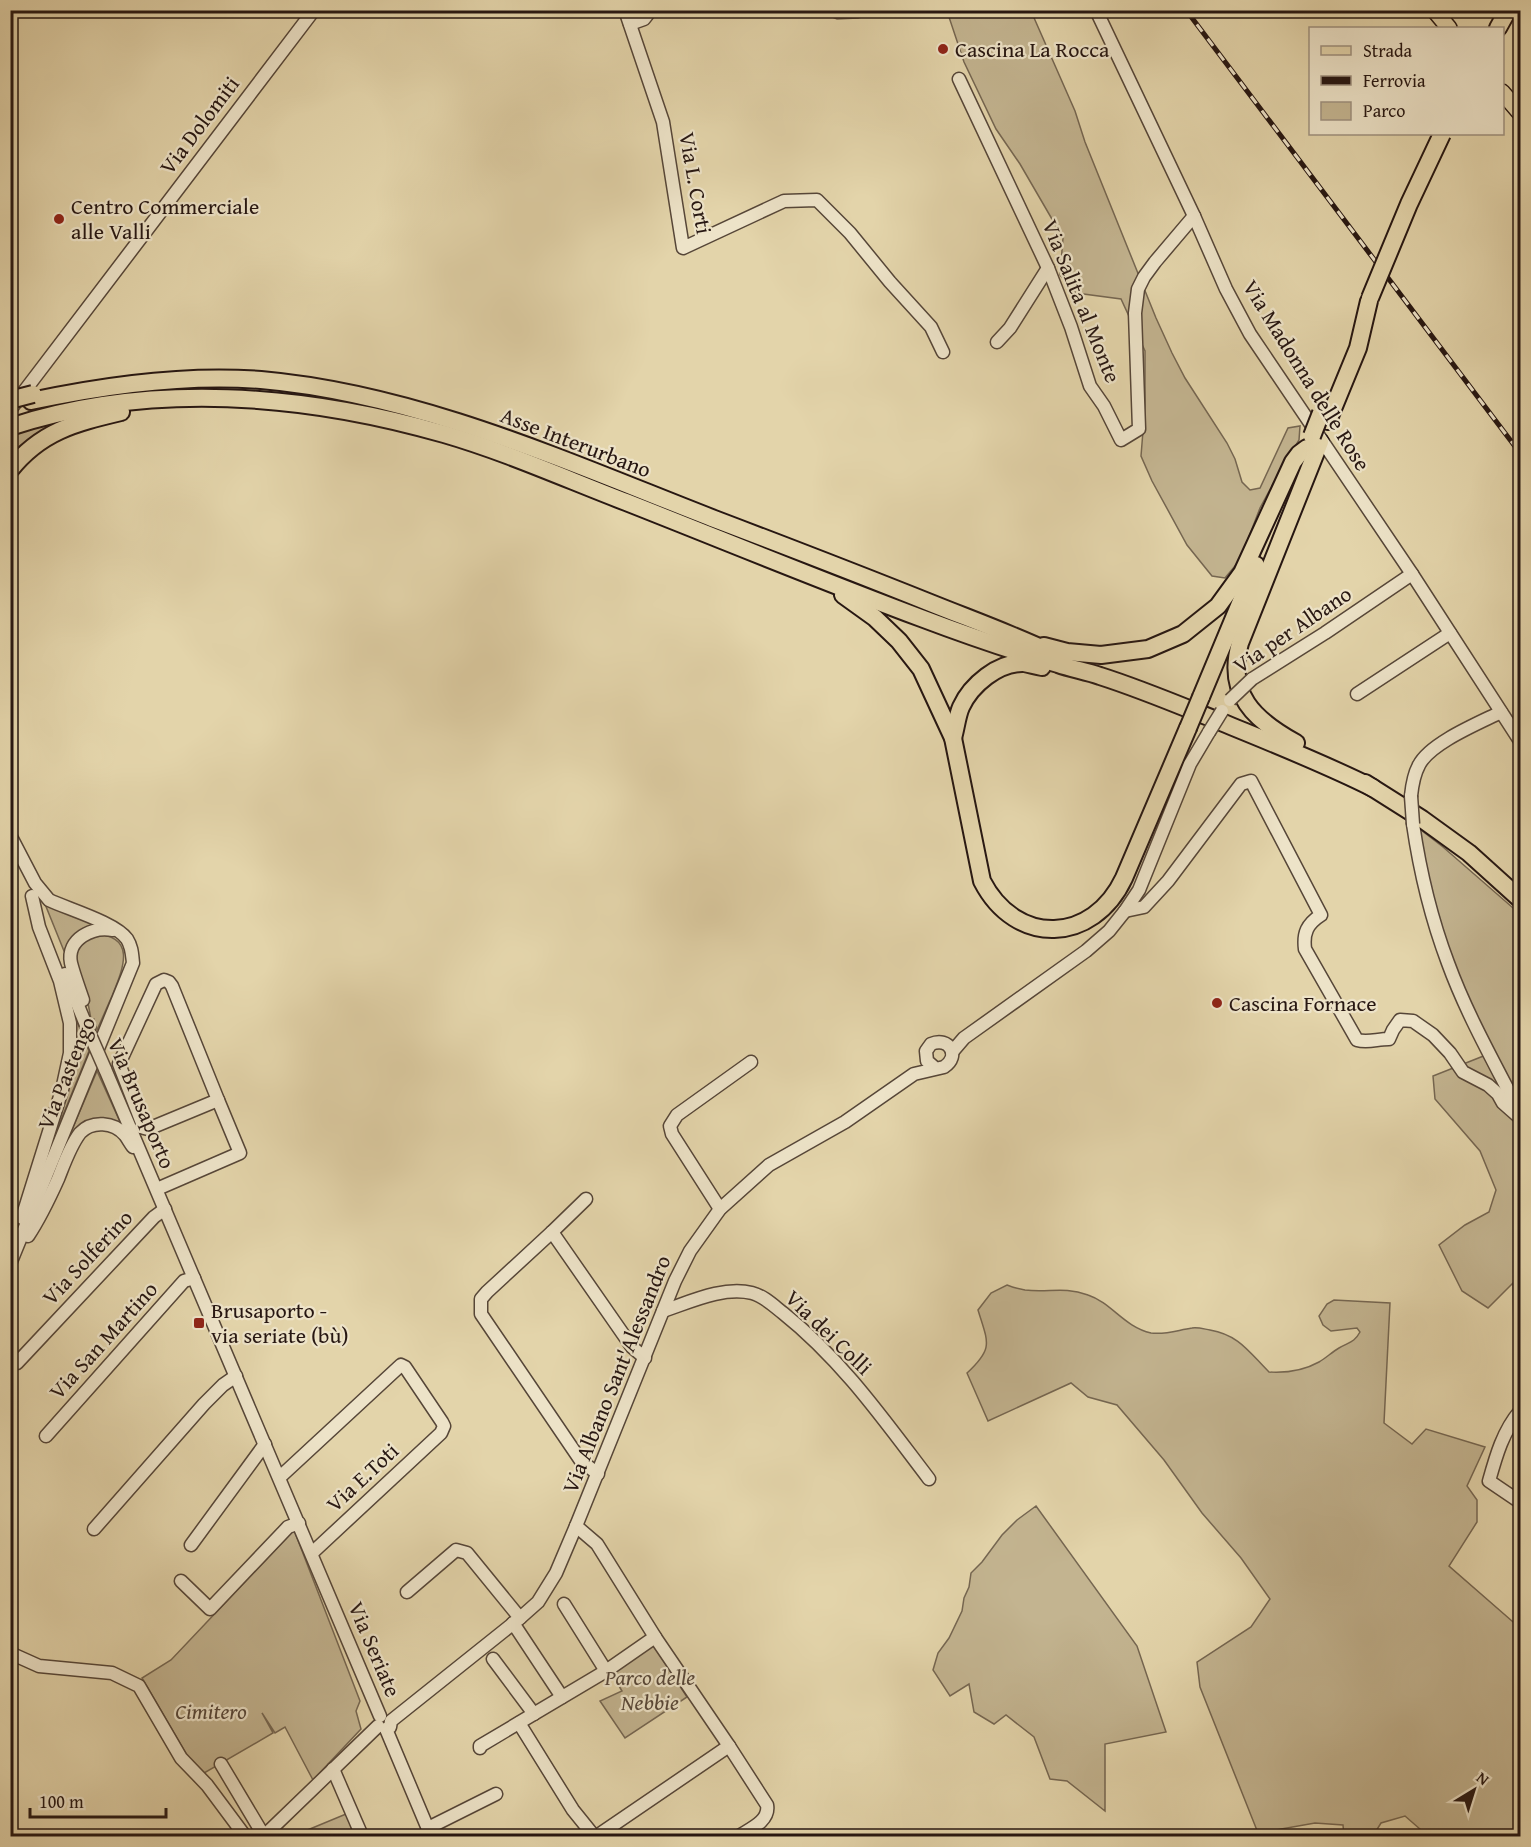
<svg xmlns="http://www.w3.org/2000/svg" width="1531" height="1847" font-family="'Gentium Book Plus',serif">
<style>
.green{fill:#c3b490;stroke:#756651;stroke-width:1.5}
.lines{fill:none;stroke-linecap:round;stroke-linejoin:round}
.minor-casing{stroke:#564638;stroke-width:15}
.major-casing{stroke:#271712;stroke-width:18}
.highway-casing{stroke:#271712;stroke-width:20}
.minor{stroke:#ede3c8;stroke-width:12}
.major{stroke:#e3d4aa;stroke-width:15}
.highway{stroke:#e3d4aa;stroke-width:16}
.rail-casing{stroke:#271712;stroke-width:5}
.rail{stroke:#ede3c8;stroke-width:3;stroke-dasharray:9;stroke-linecap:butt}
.minor-bridge-casing{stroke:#564638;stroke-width:15;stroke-linecap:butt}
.highway-bridge-casing{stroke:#271712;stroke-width:20;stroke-linecap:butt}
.minor-bridge{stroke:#ede3c8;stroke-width:12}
.highway-bridge{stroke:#e3d4aa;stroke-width:16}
.poi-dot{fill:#8f2418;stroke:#ede3c8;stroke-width:2}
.labels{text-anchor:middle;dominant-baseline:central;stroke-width:4.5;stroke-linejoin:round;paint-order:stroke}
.poi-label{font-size:22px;fill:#271712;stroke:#ede3c8;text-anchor:start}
.street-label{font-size:22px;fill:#271712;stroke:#ede3c8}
.park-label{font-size:22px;font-style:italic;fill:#564638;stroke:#ede3c8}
</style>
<rect width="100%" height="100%" fill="#e3d4aa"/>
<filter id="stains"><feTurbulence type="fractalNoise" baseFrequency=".00333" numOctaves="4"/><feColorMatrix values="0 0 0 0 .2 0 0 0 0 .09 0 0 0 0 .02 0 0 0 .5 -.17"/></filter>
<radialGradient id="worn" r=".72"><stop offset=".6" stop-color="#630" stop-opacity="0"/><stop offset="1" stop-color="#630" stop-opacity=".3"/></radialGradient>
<g class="green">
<path d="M818,11H884L858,18L837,19Z"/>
<path d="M944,11H1031L1075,111L1085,142L1156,318L1172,353L1185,378L1227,443L1235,459L1242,482L1250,490L1260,488L1288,428L1300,426L1299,440L1274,482L1260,508L1240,560L1225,578L1212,576L1187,545L1152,481L1141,456L1145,406V351L1121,299L1076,293L1060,275L1063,238L1020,164L996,129L964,62L949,17Z"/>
<path d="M87,412L11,463V435Z"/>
<path d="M1417,827L1443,847L1520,914V1339L1514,1332L1513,1283L1488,1308L1462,1291L1439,1245L1465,1225L1489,1212L1496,1190L1480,1151L1435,1099L1433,1076L1491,1053L1436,924Z"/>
<path d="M45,904L96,925L66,952L64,951Z"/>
<path d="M93,934C138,935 123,969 112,996C107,1007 102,1019 97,1030L94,1019H91L87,998L75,956L80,944Z"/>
<path d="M73,1019H76L89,1051L50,1147Z"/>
<path d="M97,1071L121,1124L93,1122L52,1182L51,1179Z"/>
<path d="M1007,1285C1012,1287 1019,1289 1025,1290C1049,1293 1063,1286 1088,1295C1112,1303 1124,1327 1151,1333C1166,1335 1178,1330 1192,1328C1198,1327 1204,1329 1210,1330C1239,1335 1249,1352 1269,1372C1286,1373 1303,1371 1319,1362C1326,1358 1332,1352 1339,1348C1349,1342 1354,1343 1360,1332L1357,1328L1331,1331L1323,1325L1319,1316L1327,1304L1334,1300L1390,1303L1384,1423L1412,1444L1426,1429L1485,1447L1467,1486L1477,1500V1522L1449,1566L1520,1628V1836H1428L1405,1816L1381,1823L1373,1836H1344L1343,1825L1315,1823L1258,1833L1200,1687L1197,1662L1251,1627L1270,1599L1241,1558L1202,1513L1164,1460L1117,1405L1088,1397L1071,1383L988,1421L967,1373C994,1348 988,1343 978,1310L991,1293Z"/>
<path d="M1036,1506L1137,1646L1166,1732L1105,1744V1811L1067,1781L1050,1779L1034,1737L1006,1715L994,1724L974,1712L969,1684L950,1696L933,1670L938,1653L949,1638L962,1611L964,1598L969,1587L971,1573L982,1562L1002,1535L1017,1520Z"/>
<path d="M294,1530L360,1701L356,1711L361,1729L313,1780L285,1727L275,1733L262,1713L273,1733L199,1776L142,1678L171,1660Z"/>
<path d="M652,1643L687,1697L625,1738L600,1701L622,1691L611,1673Z"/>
<path d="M346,1814L355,1836H293Z"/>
</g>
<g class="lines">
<defs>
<g id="minor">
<path d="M625,10L663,122L683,248L784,201L817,200L850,233L890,282L931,327L943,352"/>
<path d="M1096,10L1194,216L1226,289L1250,334L1412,574L1520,741"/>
<path d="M630,24L644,19L651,10"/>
<path d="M959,79L1048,268L1071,327L1090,386L1104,406L1121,440L1139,429L1135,313L1138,289L1144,277L1155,262L1194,216"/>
<path d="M997,342L1010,328L1048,268"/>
<path d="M10,410L314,10"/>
<path d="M1252,679L1325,633L1412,574"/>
<path d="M1357,694L1450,633"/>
<path d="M1411,796C1412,786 1414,774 1419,765C1430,743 1479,723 1501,712"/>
<path d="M1413,824C1420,872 1431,918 1448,963C1467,1015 1495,1064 1520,1113"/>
<path d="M10,835L35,883L49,900C68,909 116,923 127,939C132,947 132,954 133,963L10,1264"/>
<path d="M1125,911L1144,907L1168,881L1241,784L1251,781L1321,915C1307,924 1303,933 1305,949L1357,1040C1368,1043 1377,1039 1389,1039L1393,1030L1400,1020L1413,1021L1433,1035L1450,1053L1463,1072L1488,1085L1498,1094L1503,1103L1520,1118"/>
<path d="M65,974L91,1037"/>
<path d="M164,980L169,982L172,986L218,1100L148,1129L144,1128L119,1064L156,984Z"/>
<path d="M83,1000C79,988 74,975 71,963C66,939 93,926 113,930"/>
<path d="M952,1052L964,1038L1086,951L1109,931L1125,911L1139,890L1190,764L1209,732"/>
<path d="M105,1069L380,1716"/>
<path d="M157,1189L240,1153L218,1100"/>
<path d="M720,1209L672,1134L670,1126L677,1115L751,1062"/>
<path d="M22,1218L62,1090L70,1053V1023L60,981L39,927L32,896"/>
<path d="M552,1232L586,1199"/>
<path d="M28,1236C40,1218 49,1199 58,1179C64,1164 70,1146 80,1133C92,1120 114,1122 125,1135C128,1139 130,1143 133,1147"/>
<path d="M663,1311C690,1302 723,1286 752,1293C764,1296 774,1306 783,1313C842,1360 884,1420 929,1479"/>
<path d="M17,1363L154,1217L165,1209"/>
<path d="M1520,1411C1503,1431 1496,1456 1489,1481L1520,1502"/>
<path d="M46,1436L184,1281L194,1278"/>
<path d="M598,1474L581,1461L481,1314V1299L487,1292L552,1232L632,1347L645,1358"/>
<path d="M280,1477L401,1365L405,1367L442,1422L444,1426L441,1433L312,1553"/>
<path d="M576,1526L597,1544L655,1637L729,1746L767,1805C770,1821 750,1829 739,1836"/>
<path d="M94,1529L204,1404L223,1385L236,1376"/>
<path d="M191,1545L265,1444"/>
<path d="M181,1581L210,1609L288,1527L299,1523"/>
<path d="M407,1592L456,1550L467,1553L520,1618"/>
<path d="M564,1604L606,1671"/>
<path d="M513,1623L562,1697"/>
<path d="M10,1653L39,1666L112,1673L139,1686L181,1758L207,1785L245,1836"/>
<path d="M493,1659L534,1714"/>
<path d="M519,1723L573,1810L594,1836"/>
<path d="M386,1729L390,1727L391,1721L520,1618L538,1602L556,1573L576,1526L675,1281L690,1251L720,1209L769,1165L845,1122L914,1074L944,1067C961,1056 949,1036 931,1044L926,1051L927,1061L935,1068"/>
<path d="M386,1729L431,1836"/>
<path d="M480,1748V1746L606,1671L655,1637"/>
<path d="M221,1764L264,1836"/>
<path d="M333,1769L362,1836"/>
<path d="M428,1828L496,1794"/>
<path d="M264,1836L378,1726"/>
<path d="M597,1836L729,1746"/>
</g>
<g id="major">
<path d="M1434,10L1449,28"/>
<path d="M1502,92L1520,113"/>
</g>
<g id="highway">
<path d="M1498,28L1508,10"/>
<path d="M31,401C106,385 185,374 261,380C420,394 570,463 717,520C788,547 858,574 928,602C970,619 1012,634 1052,653"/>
<path d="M1328,421L1358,348L1369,301"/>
<path d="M10,427C150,381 305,394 444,434C506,452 566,479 626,502C725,541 822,581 921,618C966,635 1012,651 1058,664C1072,669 1086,671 1100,676C1141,689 1181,706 1221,722C1272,743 1323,763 1373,788"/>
<path d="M10,470C41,431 75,423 121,412"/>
<path d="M843,595L875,618L899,641L921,669L953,738L982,881C1016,947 1093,944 1124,878L1188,728"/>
<path d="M1044,646L1067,652L1101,655L1148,649L1183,634L1218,606L1242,573L1293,462L1299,454L1307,448"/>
<path d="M1201,697L1256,565"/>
<path d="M953,738C956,728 957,716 961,707C971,685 998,662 1024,663C1030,664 1036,666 1042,667"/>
<path d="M1296,743C1254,720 1226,694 1240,643L1320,442"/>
<path d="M1365,783L1422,819L1469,853L1520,899"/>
</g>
</defs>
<use href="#minor" class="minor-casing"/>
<use href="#major" class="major-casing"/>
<use href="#highway" class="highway-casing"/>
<use href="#minor" class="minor"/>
<use href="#major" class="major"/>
<use href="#highway" class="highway"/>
<defs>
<path id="rail" d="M1186,10L1520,453"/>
</defs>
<use href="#rail" class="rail-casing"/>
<use href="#rail" class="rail"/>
<defs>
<g id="minor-bridge">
<path d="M1230,700L1252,679"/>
<path d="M1209,732L1222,711"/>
<path d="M1411,796L1413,824"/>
<path d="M91,1037L105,1069"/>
</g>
<g id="highway-bridge">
<path d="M1370,298L1409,204L1442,134"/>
<path d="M10,400L33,394"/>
<path d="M1312,436L1321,413"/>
<path d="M1188,728L1201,697"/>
</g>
</defs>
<use href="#minor-bridge" class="minor-bridge-casing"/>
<use href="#highway-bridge" class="highway-bridge-casing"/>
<use href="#minor-bridge" class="minor-bridge"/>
<use href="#highway-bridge" class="highway-bridge"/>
</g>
<g class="poi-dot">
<circle cx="943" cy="49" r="6"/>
<circle cx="59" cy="219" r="6"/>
<circle cx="1217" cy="1003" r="6"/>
<rect x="193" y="1317" width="12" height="12" rx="3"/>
</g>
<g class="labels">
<g class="poi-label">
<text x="955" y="49">Cascina La Rocca</text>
<text x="71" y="206">Centro Commerciale<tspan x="71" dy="25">alle Valli</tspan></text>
<text x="1229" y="1003">Cascina Fornace</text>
<text x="211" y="1310">Brusaporto -<tspan x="211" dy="25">via seriate (bù)</tspan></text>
</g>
<g class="street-label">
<text transform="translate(199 125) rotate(-53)">Via Dolomiti</text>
<text transform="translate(696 183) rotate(80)">Via L. Corti</text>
<text transform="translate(1082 301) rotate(68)">Via Salita al Monte</text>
<text transform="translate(1307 375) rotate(58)">Via Madonna delle Rose</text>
<text transform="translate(576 442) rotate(21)">Asse Interurbano</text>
<text transform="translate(1292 629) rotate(-34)">Via per Albano</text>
<text transform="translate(66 1073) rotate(-68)">Via Pastengo</text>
<text transform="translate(142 1103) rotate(67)">Via Brusaporto</text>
<text transform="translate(87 1257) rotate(-47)">Via Solferino</text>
<text transform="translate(829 1332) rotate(44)">Via dei Colli</text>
<text transform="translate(103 1340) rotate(-48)">Via San Martino</text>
<text transform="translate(616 1374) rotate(-68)">Via Albano Sant'Alessandro</text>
<text transform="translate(362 1477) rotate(-43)">Via E.Toti</text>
<text transform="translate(375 1649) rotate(67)">Via Seriate</text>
</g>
<g class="park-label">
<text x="650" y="1677">Parco delle<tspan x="650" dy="25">Nebbie</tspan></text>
<text x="211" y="1711">Cimitero</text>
</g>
</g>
<rect width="1531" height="1847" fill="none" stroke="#e3d4aa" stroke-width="36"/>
<rect x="12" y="12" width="1507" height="1823" fill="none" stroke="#271712" stroke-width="3"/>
<rect x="18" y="18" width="1495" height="1811" fill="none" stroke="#271712" stroke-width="1.5"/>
<rect x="1309" y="27" width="195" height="108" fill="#ede3c8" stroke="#9e917f" stroke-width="1.5"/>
<rect x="1321" y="46" width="30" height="9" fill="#e3d4aa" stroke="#9e917f" stroke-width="1.5"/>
<text x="1363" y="57" font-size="18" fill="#271712">Strada</text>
<rect x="1321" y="76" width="30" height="9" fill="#271712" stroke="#9e917f" stroke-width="1.5"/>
<text x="1363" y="87" font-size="18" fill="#271712">Ferrovia</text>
<rect x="1321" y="102" width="30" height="18" fill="#c3b490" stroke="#9e917f" stroke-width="1.5"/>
<text x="1363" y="117" font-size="18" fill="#271712">Parco</text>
<g transform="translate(1474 1790) rotate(38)" stroke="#ede3c8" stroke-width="4.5" paint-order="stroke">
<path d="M0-4.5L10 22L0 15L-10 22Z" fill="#271712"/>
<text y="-9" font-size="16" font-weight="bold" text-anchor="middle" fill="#271712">N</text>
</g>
<path d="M30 1808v9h136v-9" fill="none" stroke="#271712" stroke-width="3"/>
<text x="39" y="1808" font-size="18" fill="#271712" stroke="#ede3c8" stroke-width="4.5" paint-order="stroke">100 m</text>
<rect width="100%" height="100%" filter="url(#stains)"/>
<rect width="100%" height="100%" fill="url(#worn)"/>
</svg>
